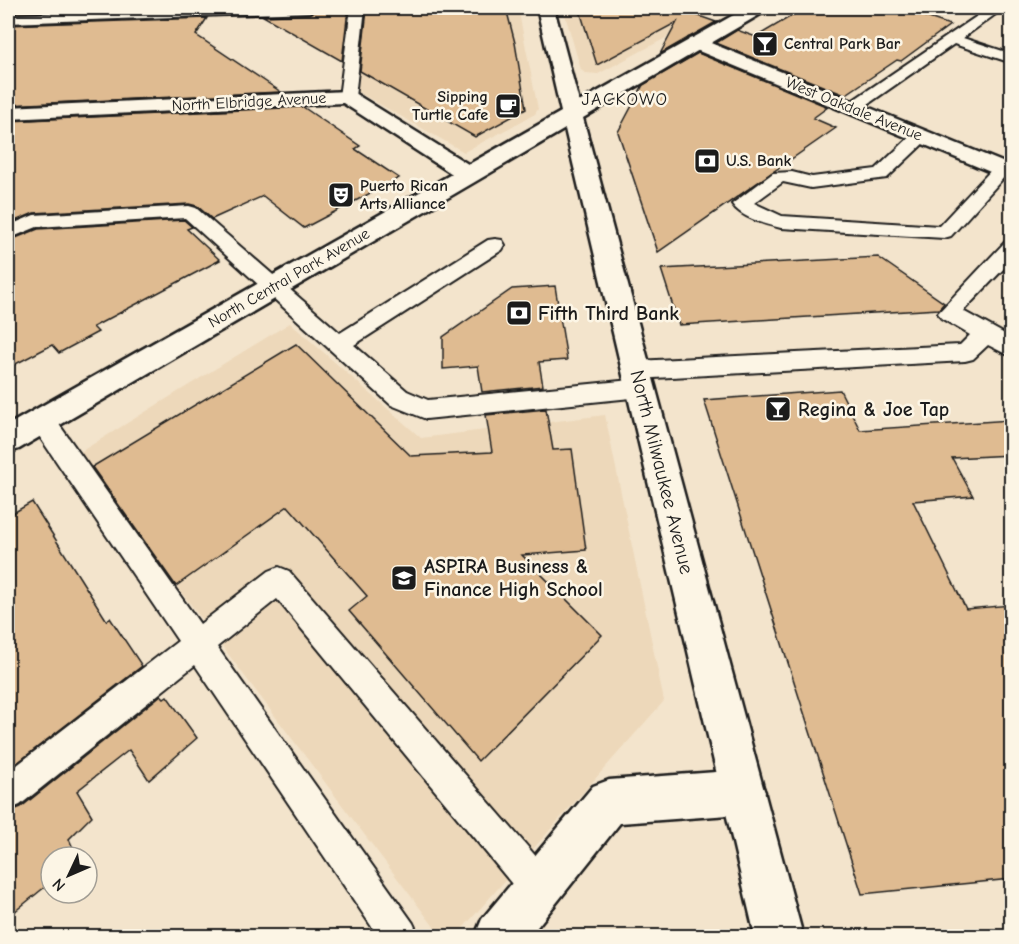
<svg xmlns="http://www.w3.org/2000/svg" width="1019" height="944" font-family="'Comic Neue',sans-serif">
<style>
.built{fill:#edd8ba}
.building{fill:#dfbb91;stroke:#1c1c1c;stroke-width:1.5}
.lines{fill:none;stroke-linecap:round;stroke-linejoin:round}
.lane-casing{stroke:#1c1c1c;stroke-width:4}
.street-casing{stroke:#1c1c1c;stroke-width:5}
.secondary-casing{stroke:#1c1c1c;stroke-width:5}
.lane{fill:#fcf5e5;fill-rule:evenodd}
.street{fill:#fcf5e5;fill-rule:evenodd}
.secondary{fill:#fcf5e5;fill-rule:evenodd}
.labels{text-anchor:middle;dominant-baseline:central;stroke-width:5;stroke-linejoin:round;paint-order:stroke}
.far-poi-label{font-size:16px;font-weight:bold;fill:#1c1c1c;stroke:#fcf5e5;text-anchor:start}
.far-street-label{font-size:16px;fill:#1c1c1c;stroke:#fcf5e5}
.far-neighbourhood-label{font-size:18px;letter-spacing:1.5px;fill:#1c1c1c;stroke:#fcf5e5}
.poi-label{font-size:20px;font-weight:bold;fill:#1c1c1c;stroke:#fcf5e5;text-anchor:start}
.street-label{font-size:20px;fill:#1c1c1c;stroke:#fcf5e5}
</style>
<rect width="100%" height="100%" fill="#f3e4cc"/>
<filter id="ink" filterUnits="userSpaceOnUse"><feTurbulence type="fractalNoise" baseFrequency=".0167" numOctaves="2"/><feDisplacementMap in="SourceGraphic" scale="12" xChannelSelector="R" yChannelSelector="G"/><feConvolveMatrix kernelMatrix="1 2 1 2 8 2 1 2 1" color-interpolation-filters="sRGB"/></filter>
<g filter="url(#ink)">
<g class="built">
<path d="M358,8H518L538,109L535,114L464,152L358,92H348Z"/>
<path d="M563,8H722L598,74L585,73L581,70Z"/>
<path d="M290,323L421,438L605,415L664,701L456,936H441L77,454Z"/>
</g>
<g class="building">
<path d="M8,8H161L8,13Z"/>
<path d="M373,8H506L515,43L526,109L475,137L360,71L367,10Z"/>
<path d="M579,8H705L693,14L716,22L660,54L677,22L597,65Z"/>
<path d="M805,8H899L950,25L901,61L897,60L845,95L716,43L737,30L756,37Z"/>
<path d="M318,10H348L342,61L263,16L310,14Z"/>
<path d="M207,18L196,35L281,92L8,105V25Z"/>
<path d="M698,53L828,107L813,118L836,128L658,252L618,132L643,85Z"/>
<path d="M303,107L360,146L355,149L399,178L304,228L263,196L212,219L197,206L189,204L34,213L8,224V121Z"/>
<path d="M184,220L192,227L187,229L220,260L93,327L98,332L59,353L52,345L8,368V241L38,229Z"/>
<path d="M878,257L944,303L939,309L679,325L661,269Z"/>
<path d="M555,286L567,360L539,362L543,386L482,392L478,366L443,369V337L512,289Z"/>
<path d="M296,344L411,456L492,452L486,415L546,409L553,450L572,449L586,550L522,555L602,635L478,761L349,611L367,596L288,506L176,586L92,467Z"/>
<path d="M840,390L860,430L1011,420V455L952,458L973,496L913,501L966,609L1011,605V879L862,894L704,400Z"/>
<path d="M32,502L107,621L110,618L142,666L8,770V516Z"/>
<path d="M161,695L164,698L167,696L197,738L149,780L129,750L77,791L92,816L69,839L77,857H51V882L8,917V812L21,807Z"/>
</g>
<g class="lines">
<defs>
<g id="lane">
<path d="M212,8H317L310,12L8,23V15Z"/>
<path d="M351,8H365L355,97L347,102L339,97Z"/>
<path d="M989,8H1004L963,38L1012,54V63L954,44L858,111H846L844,108L846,105Z"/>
<path d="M921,131L929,136L927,140L887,178L811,188L783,182L754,203L782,216L939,226L995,166H1007L1010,170L1007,174L951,236L944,238L781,228C765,224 741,218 732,204L773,173L792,172L812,177L876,169L915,132Z"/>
<path d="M189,206L196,208L340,333L488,240L495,239L502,240L505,245L502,250L354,345L407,391L428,400L641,379L649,382L653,388L649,394L641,397L426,419L391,405L185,218L37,227L8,239V226L34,215Z"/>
<path d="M1012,241V260L963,311L1012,338V357L988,345L973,359L965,361L636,379L628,376L625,370L628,364L636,361L960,345L970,335L941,318L938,313L1005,242Z"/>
<path d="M42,410L51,413L200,624L269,571L279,567L289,571L552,875L557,888L552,901L539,906L526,901L277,599L217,647L413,923L419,936H378L195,665L20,805L8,810V772L178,641L33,427L30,420L33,413Z"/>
</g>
<g id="street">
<path d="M696,37L1012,166V181L689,47L687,43L689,39Z"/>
<path d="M347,91L354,93L476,169L480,174L476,179L468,181L460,179L343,103L8,119V107Z"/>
<path d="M743,770L758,777L765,792L758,807L743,814L620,823L530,936H475L482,919L593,786L609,780Z"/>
</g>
<path id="secondary" d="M537,8H554L579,102L746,8H767L764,12L583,118L803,936H755L565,129L19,449L8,453V425L561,112Z"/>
</defs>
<use href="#lane" class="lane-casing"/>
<use href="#street" class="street-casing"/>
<use href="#secondary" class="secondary-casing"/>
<use href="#lane" class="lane"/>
<use href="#street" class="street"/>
<use href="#secondary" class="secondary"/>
</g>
</g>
<defs>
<symbol id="bar-square" viewBox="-11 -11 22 22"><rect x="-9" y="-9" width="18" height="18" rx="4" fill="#1c1c1c" stroke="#fcf5e5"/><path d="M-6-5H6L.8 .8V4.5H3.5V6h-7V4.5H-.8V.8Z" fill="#fff"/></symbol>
<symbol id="cafe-square" viewBox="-11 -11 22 22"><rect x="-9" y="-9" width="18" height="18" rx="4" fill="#1c1c1c" stroke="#fcf5e5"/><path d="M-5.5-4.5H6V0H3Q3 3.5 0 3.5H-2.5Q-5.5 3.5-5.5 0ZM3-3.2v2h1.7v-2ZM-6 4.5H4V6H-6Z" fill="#fff"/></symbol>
<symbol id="bank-square" viewBox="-11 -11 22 22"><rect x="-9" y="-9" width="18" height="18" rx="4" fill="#1c1c1c" stroke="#fcf5e5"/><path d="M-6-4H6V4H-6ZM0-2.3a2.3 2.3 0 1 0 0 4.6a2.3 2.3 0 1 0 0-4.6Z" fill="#fff"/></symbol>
<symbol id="theatre-square" viewBox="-11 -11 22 22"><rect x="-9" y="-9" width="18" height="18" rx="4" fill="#1c1c1c" stroke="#fcf5e5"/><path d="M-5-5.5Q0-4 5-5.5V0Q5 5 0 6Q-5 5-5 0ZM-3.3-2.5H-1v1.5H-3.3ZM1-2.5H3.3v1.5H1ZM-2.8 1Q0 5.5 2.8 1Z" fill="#fff"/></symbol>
<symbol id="school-square" viewBox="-11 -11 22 22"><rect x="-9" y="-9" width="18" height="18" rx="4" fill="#1c1c1c" stroke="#fcf5e5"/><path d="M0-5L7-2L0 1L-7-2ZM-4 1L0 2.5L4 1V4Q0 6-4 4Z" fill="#fff"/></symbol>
</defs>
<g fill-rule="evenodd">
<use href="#bar-square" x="750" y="29" width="30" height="30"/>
<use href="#cafe-square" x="493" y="91" width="30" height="30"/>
<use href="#bank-square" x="692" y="146" width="30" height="30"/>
<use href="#theatre-square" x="326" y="180" width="30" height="30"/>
<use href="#bank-square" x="504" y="298" width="30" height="30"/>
<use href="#bar-square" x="763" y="394" width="30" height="30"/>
<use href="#school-square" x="389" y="563" width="30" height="30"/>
</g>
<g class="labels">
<g class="far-poi-label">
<text x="784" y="44">Central Park Bar</text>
<text x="488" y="97" text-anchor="end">Sipping<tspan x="488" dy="18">Turtle Cafe</tspan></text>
<text x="726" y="161">U.S. Bank</text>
<text x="360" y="186">Puerto Rican<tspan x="360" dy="18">Arts Alliance</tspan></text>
</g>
<g class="far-street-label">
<text transform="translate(249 102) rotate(-3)">North Elbridge Avenue</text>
<text transform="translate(854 109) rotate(22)">West Oakdale Avenue</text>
<text transform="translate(289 278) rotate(-30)">North Central Park Avenue</text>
</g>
<g class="far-neighbourhood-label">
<text x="625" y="99">JACKOWO</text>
</g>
<g class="poi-label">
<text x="538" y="313">Fifth Third Bank</text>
<text x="798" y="409">Regina &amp; Joe Tap</text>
<text x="424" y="566">ASPIRA Business &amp;<tspan x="424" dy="23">Finance High School</tspan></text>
</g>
<g class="street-label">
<text transform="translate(662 472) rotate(76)">North Milwaukee Avenue</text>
</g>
</g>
<rect width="1019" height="944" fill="none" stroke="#fcf5e5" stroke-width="30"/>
<rect x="15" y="15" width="989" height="914" fill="none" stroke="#1c1c1c" stroke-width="2" filter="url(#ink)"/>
<g transform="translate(69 875) rotate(226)"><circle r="28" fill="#fcf5e5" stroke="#a29e95" stroke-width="1.5"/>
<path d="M0-4.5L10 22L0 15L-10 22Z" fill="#1c1c1c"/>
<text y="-9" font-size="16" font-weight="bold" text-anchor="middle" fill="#1c1c1c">N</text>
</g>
</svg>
